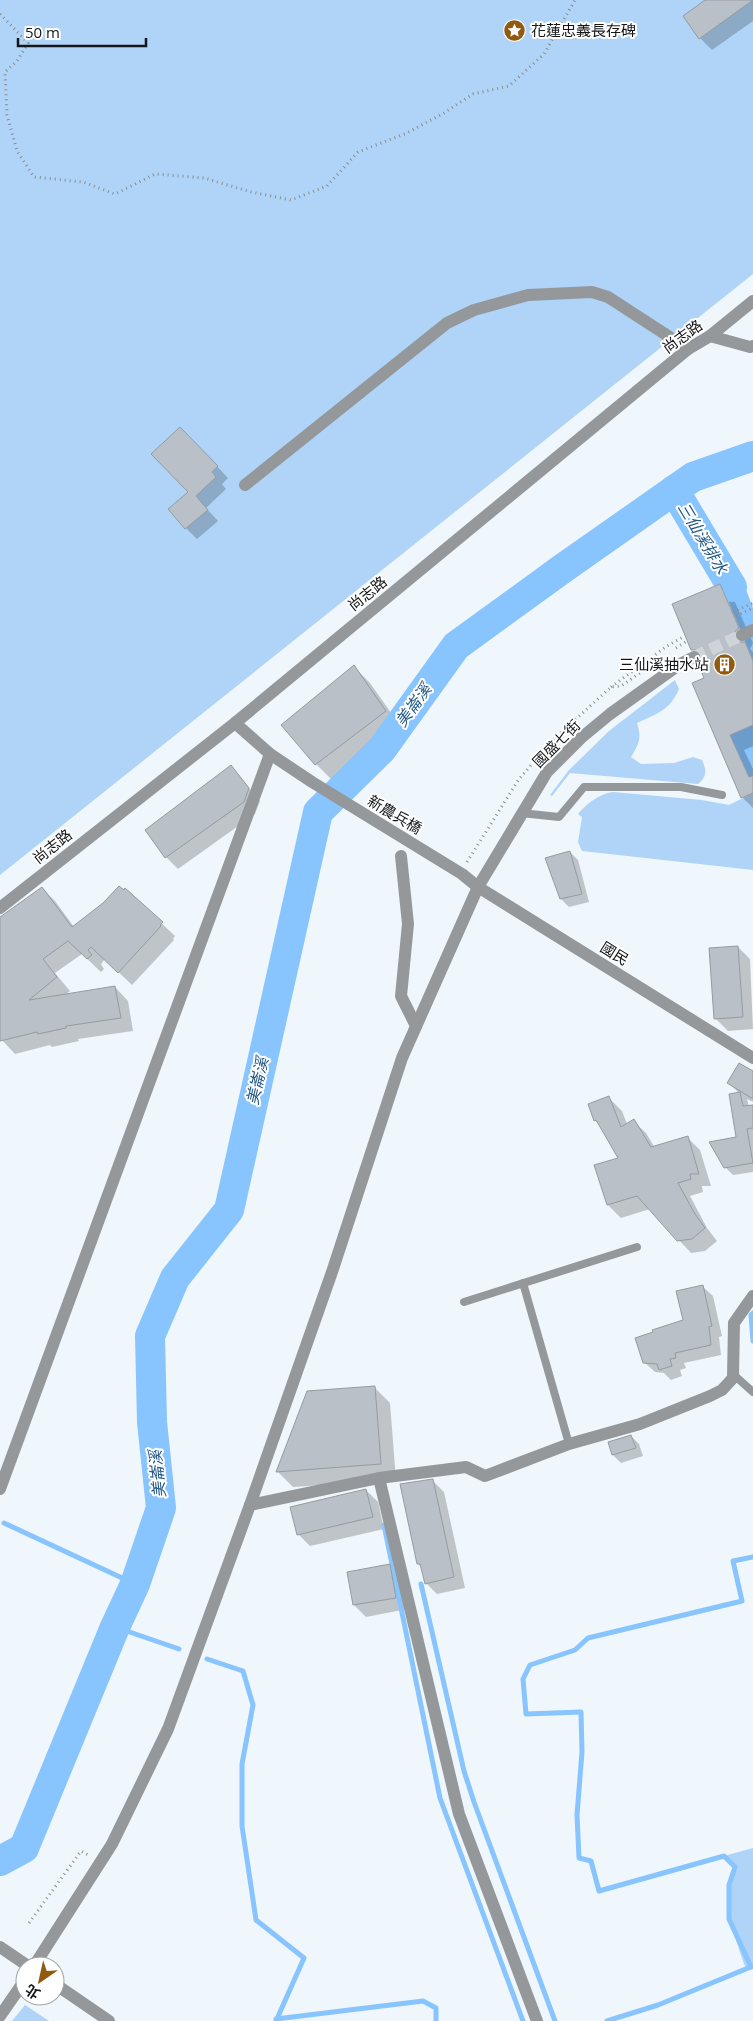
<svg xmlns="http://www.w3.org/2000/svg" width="753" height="2021" font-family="'Open Sans','Noto Sans TC',sans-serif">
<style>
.green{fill:#afd4f8}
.water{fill:#88c4fe}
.shadow{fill:#0003}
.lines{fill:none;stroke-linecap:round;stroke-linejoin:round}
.stream{stroke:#88c4fe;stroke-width:5}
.river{stroke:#88c4fe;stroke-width:30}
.building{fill:#bac0c7;stroke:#959ba1}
.minor-tunnel{stroke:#ced4da;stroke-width:12;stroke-dasharray:12 6;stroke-linecap:butt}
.path{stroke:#888d92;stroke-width:3;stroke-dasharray:1 4;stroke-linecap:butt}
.service{stroke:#95989b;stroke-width:8}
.minor{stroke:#95989b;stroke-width:12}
.tertiary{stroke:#95989b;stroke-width:12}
.tertiary-bridge{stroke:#95989b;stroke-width:12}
.labels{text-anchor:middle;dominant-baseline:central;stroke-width:4;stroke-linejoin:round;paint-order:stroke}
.poi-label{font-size:15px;fill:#141619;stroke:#fff;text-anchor:start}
.street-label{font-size:15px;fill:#141619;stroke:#fff}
.water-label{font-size:16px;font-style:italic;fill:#225887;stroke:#fff}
</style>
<rect width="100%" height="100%" fill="#eff6fc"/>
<g class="green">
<path d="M0,0H753V274L0,875Z"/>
<path d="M675,680L679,689C670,710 657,714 637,723C642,738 639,744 631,757L641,764L674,763L693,757L702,760C707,771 707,776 698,784L570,773L552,796L550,795L569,770L609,731Z"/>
<path d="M613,792L702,800L729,805L753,793V870L582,851L578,842L582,817L578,814C587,803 599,794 613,792Z"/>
<path d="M753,1848V1965L746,1969C733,1931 722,1908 735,1867L724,1856Z"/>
<path d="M25,2005L49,2021H12Z"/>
</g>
<g class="water">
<path d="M740,574L753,608V660L719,579Z"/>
<path d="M753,725V790L728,736Z"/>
</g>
<g class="shadow">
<path d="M707,0H753V21L712,50L700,38Z"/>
<path d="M191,439L228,478L222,484L226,489L206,508L218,521L197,539L186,528Z"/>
<path d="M719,585L734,600L753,643L750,649L753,652V746L744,750L753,769V808L743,798L693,684L705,679L702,659L692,649Z"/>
<path d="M354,667L370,683L401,727L332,780L316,764Z"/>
<path d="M231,767L260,801L255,814L178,869L166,857Z"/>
<path d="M570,852L578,860L589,902L569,907L561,899Z"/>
<path d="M42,888L55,901L74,927L126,890L175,936L173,939L174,940L132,985L105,959L101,964L104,969L101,972L82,954L55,973L70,991L64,996L115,987L128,1001L133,1031L78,1039L79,1041L52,1047L50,1045L15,1054L2,1040L0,1034V919Z"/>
<path d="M738,947L750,959L753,1029L728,1031L716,1019Z"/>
<path d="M753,1073V1102L747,1099L749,1107L753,1106V1172L733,1175L725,1167L737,1138L739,1093L728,1082Z"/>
<path d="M609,1098L622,1111L627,1124L633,1121L646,1133L655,1148L687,1137L700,1150L711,1186H702L703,1192L690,1196L707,1228L717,1241L705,1251L691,1253L650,1209L621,1218L608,1205L596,1166L620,1158L600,1126L595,1120Z"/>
<path d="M702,1286L713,1296L722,1336L719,1337L721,1355L684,1363L686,1368L680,1370L682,1376L671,1380L664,1373L655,1372L644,1362L684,1320Z"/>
<path d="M374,1387L390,1403L396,1480L293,1487L278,1472Z"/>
<path d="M631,1436L639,1444L643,1456L621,1463L613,1455L609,1442Z"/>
<path d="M433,1481L444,1492L465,1588L437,1594L426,1583L423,1568L418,1564Z"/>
<path d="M366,1490L378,1502L384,1529L310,1546L298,1534Z"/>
<path d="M389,1566L401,1578L407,1609L366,1617L354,1605Z"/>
</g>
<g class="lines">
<g class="stream">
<path d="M753,1313L751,1315L753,1341"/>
<path d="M4,1523L135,1584"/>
<path d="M384,1525L440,1798L523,2021"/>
<path d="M421,1584L464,1771L474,1802L555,2021"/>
<path d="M115,1627L179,1649"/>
<path d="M207,1659L243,1671L253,1705L242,1764V1826L256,1920L304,1958L276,2021"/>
<path d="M751,1967L729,1919V1885L735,1867L724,1856L599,1891L591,1861L579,1858L577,1815L582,1752L581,1712L526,1714L523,1679L530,1665L575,1650L588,1638L742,1601L733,1561L753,1557"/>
<path d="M276,2019L423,2001L436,2008V2021"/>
<path d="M607,2021L658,2005L753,1966"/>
</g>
<g class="river">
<path d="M674,490L732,587"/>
<path d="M0,1861L24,1848L115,1627L135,1584L161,1508L152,1422L150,1336L175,1278L229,1210L318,812L382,749L456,646L562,569L693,477L753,456"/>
</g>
</g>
<g class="building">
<path d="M705,0H753L699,39L683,16Z"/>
<path d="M180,427L218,466L212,472L216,477L196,496L208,510L185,529L168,509L188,492L151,454Z"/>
<path d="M720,584L739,628L735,631L734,638L738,642H745L753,661V725L730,735L749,777L753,776V793L741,798L692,683L704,678L698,664L701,661V654L698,650H691L672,604Z"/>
<path d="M354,665L386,711L315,765L281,725Z"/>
<path d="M231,765L249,788L244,802L165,858L145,830Z"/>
<path d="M570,851L582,894L560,899L545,858Z"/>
<path d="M119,886L124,890L125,888L163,922L160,925L161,926L118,973L91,947L88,950L92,955L87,959L68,941L43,959L57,977L29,1000L115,986L121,1018L66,1026V1028L38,1034L37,1032L0,1041V917L42,887L72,927L103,903Z"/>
<path d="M738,946L743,1017L714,1019L709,948Z"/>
<path d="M739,1063L753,1071V1099L727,1083Z"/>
<path d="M740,1092L743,1106L753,1105V1128L747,1129L753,1163L724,1168L709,1142L736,1137L729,1094Z"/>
<path d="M609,1096L621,1127L634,1119L651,1147L688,1136L699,1174H690L691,1179L678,1183L695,1214L705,1228L692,1239L677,1241L637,1196L607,1205L594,1165L618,1158L596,1120L594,1121L588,1104Z"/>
<path d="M703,1285L712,1326L709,1327L711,1345L675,1353L676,1358L670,1359L672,1366L659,1370L657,1364L643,1363L635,1338L653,1332L652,1330L683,1320L676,1291Z"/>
<path d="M375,1386L381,1464L276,1472L307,1391Z"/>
<path d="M631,1435L636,1448L612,1455L608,1442Z"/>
<path d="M433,1479L454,1577L425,1584L420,1564H417L400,1484Z"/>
<path d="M366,1489L373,1517L297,1535L290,1507Z"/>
<path d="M390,1564L396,1598L353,1605L347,1572Z"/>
</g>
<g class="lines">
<path class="minor-tunnel" d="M694,657L742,635"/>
<g class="path">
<path d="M0,14L28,43L17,61L5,72L7,115L17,151L34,177L83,182L115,194L155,174L204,178L251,192L291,200L327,186L358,152L407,133L444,113L473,94L509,86L544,54L575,0"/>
<path d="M733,612L753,603"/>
<path d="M736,616L753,608"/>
<path d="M676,648L687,641"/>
<path d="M611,687L667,646L685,636"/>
<path d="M467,862L519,779L552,741L611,687L621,686L640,673"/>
<path d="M29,1923L81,1851L88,1855"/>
</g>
<g class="service">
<path d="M521,813L559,817L584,787H681L722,795"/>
<path d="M523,1283L569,1444"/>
<path d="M464,1302L637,1247"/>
<path d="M734,1375L753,1392"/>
</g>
<g class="minor">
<path d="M710,336L750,347L753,346"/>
<path d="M245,485L447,323L474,310L528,295L592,292L608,297L688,349"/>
<path d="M742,635L753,630"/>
<path d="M235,723L270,754L312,782L462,874L478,887L753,1058"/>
<path d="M401,856L408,924L401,996L416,1026"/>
<path d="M379,1478L466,1467L485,1476L569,1444L640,1424L710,1396L722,1390L733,1378L734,1323L753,1296"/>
<path d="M0,1489L270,754"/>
<path d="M250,1505L379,1478L459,1814L537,2021"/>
<path d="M34,1966L112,1844L168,1729L250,1505L332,1272L402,1058L478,887L547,772L581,738L610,714L680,664L694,657"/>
<path d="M0,2016L25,1980"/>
</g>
<g class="tertiary">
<path d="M0,908L235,723L688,349L710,336L753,301"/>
<path d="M55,1984L109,2021"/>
</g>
<path class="tertiary-bridge" d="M0,1947L28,1966"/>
</g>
<defs>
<symbol id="sight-disc" viewBox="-11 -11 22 22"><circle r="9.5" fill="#915b0f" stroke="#fff"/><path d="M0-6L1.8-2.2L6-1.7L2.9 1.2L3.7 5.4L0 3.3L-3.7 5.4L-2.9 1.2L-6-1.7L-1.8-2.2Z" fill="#fff"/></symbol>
<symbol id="building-disc" viewBox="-11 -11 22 22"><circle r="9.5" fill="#915b0f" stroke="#fff"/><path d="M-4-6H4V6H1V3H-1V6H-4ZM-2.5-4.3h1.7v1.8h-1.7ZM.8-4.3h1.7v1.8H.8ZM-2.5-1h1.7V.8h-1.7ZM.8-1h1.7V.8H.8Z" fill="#fff"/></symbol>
</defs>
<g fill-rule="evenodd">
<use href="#sight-disc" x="502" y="18" width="25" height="25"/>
<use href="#building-disc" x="712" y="652" width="25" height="25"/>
</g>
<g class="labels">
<g class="poi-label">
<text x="531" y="30">花蓮忠義長存碑</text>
<text x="709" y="664" text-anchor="end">三仙溪抽水站</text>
</g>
<g class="street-label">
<text transform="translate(682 336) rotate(-36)">尚志路</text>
<text transform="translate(367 593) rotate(-39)">尚志路</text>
<text transform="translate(556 743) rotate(-45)">國盛七街</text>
<text transform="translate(395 814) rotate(31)">新農兵橋</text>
<text transform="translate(52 846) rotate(-38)">尚志路</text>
<text transform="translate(615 953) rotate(32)">國民</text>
</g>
<g class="water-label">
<text transform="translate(703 538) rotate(59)">三仙溪排水</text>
<text transform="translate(413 705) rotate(-54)">美崙溪</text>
<text transform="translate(257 1081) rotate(-77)">美崙溪</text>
<text transform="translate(157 1474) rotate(-96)">美崙溪</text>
</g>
</g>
<g transform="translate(40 1981) rotate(214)"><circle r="24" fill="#ffffff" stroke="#a1a2a3"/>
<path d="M0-4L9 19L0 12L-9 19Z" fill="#915b0f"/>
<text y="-8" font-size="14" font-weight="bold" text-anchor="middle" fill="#141619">北</text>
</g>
<path d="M18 38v8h128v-8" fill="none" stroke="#141619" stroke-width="2.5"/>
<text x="25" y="38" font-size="15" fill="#141619" stroke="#ffffff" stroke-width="4" paint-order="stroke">50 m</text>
</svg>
